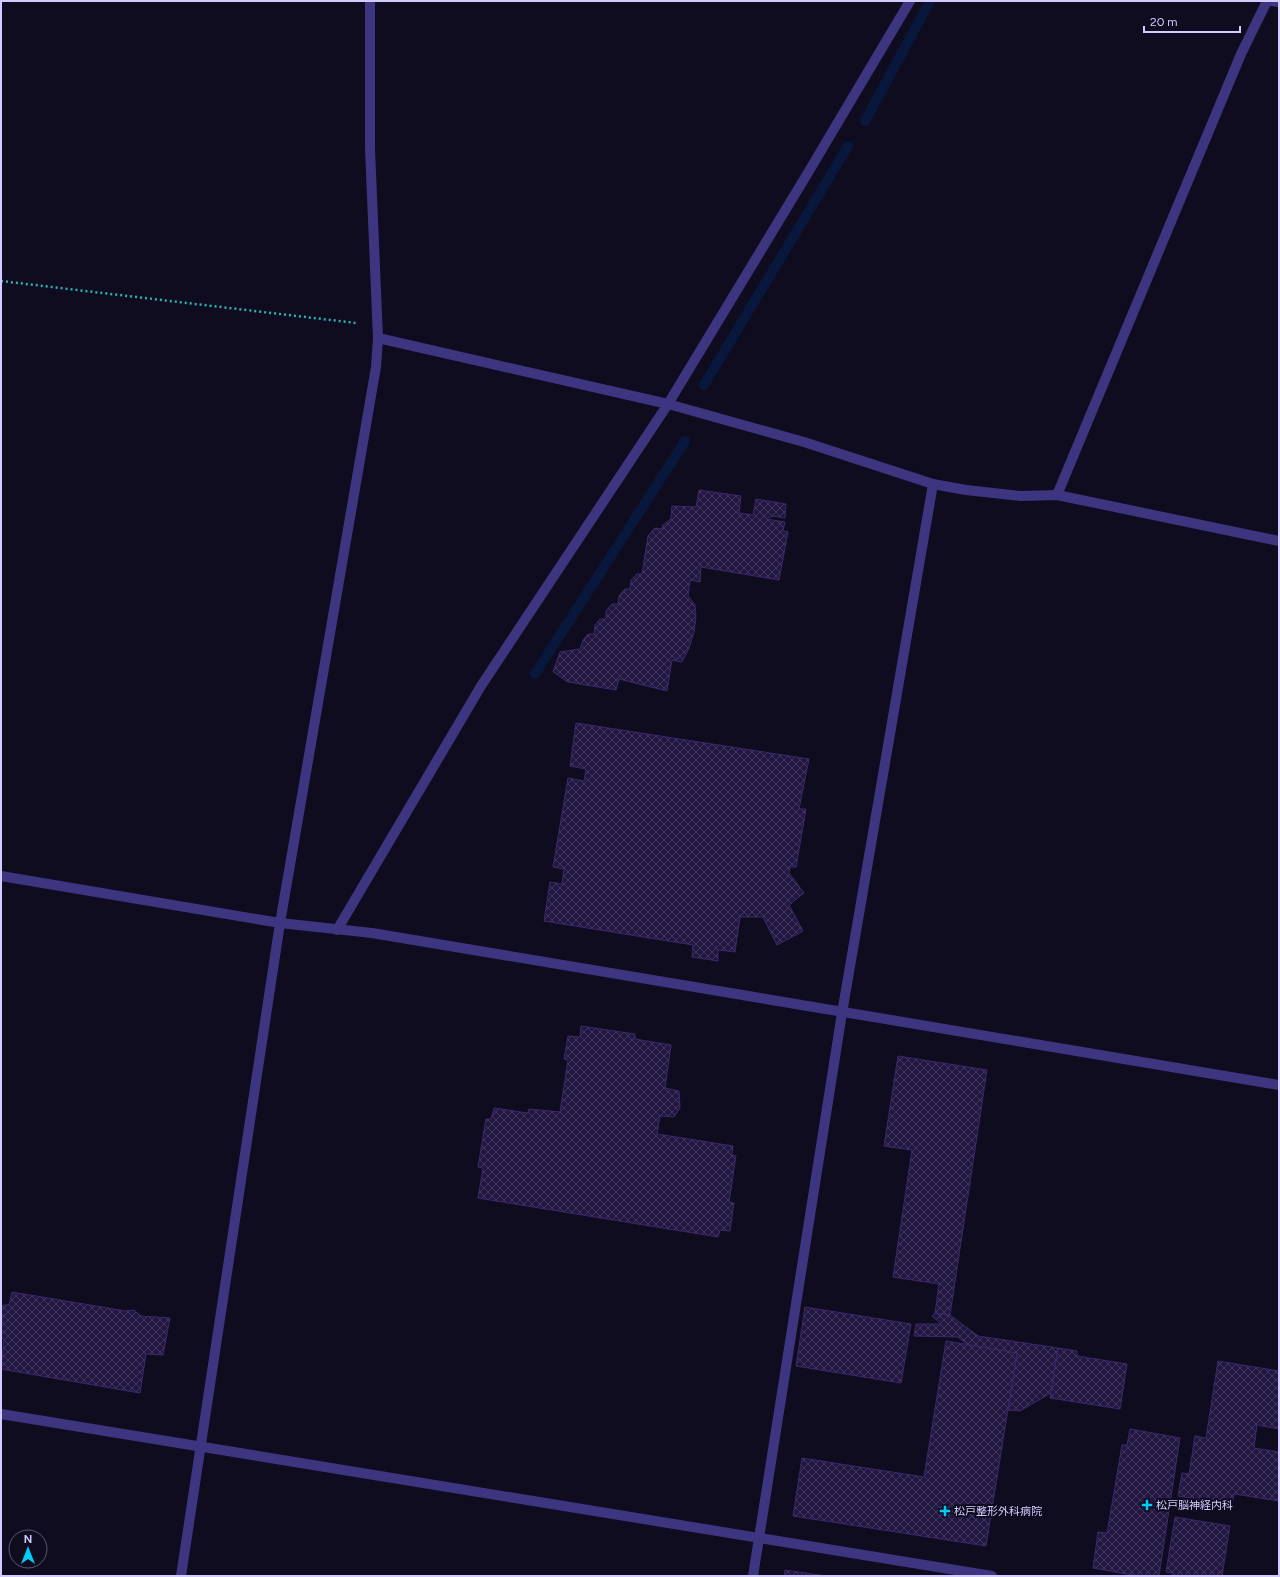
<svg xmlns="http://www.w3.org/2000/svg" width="1280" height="1577" font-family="Figtree,'Noto Sans JP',sans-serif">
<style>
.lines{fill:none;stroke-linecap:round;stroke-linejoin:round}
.stream{stroke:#08173c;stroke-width:10}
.building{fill:url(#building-cross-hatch);stroke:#3b296d}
.path{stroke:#2ab3b3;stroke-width:2.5;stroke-dasharray:2 3;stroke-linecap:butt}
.lane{stroke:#3d3580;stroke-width:10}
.street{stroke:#3d3580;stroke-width:10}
.poi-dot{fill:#00cdf5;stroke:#100c1f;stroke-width:1.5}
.labels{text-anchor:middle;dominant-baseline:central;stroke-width:4;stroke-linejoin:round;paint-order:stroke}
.poi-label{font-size:11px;fill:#d3caff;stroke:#100c1f;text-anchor:start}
</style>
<defs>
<pattern id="building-cross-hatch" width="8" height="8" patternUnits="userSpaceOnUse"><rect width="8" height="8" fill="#221741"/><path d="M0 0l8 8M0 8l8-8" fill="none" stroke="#41375e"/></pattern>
</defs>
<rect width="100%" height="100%" fill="#100c1f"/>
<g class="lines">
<g class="stream">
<path d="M865,121L930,1"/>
<path d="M704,385L848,146"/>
<path d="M535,674L685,441"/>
</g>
</g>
<g class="building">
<path d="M699,490L741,496L739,513L753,515L756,499L786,504L785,518L773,516L766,519L785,522L783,531L788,532L779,580L701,567L700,582L690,580L688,596L695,605L696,617L694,632L689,648L682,662L672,660L667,691L619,679L616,690L568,682L553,672L560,652L580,649L583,640L588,634H594L595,625L600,619H606V611L612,604H618L619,596L625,589H630L631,580L637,574H642L648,536L655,528L662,529L663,525L671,519L672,506L696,507Z"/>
<path d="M576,723L809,759L799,809H806L796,867H790L789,873L804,893L789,905L803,931L777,945L763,917H740L735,952L718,950V961L692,957L693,945L544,921L550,882L562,884L564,869L553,867L568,778L584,781L586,769L570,766Z"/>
<path d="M581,1026L635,1034V1039L671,1045L665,1088L679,1091L680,1108L674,1117L660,1116L657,1134L733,1146L732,1155L736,1156L729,1202L734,1203L730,1231L720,1230L718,1237L478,1198L483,1168L478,1167L486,1119H491L494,1108L528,1113L529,1109L560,1112L568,1060L564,1059L568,1036L580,1037Z"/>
<path d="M898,1056L987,1070L950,1315L935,1313L939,1284L893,1277L912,1150L884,1146Z"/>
<path d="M12,1292L126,1311L134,1310L141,1316L170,1318L163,1355L146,1354L140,1393L1,1369L4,1339L1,1338V1327L3,1316L1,1315V1307H3V1305H9Z"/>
<path d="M805,1307L911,1324L901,1383L796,1366Z"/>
<path d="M935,1313L950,1315L978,1336L1058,1348L1051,1393L1020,1411L1008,1410L1017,1353L968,1345L958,1337L914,1336L916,1324H941L932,1316Z"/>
<path d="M946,1341L1017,1353L986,1546L793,1516L802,1458L924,1477Z"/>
<path d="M1058,1348L1077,1351V1356L1127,1364L1120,1409L1050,1398Z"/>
<path d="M1218,1361L1279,1371V1429L1257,1425L1254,1448L1279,1452V1501L1234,1494L1232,1505L1178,1496L1182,1473L1189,1474L1195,1436L1206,1438Z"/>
<path d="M1130,1429L1180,1438L1159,1576H1138L1093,1568L1098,1532L1107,1533L1122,1445H1127Z"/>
<path d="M1175,1517L1230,1526L1222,1576H1172L1173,1573L1166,1572Z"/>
<path d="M785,1570L826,1576H784Z"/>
</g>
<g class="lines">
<path class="path" d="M1,281L356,323"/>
<g class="lane">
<path d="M1057,495L1241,54L1267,1"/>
<path d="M280,923L376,367L378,338L370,149V1"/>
</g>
<g class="street">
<path d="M1271,1L1279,2"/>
<path d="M378,338L668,404L804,442L933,484L966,490L1021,496L1057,495L1279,541"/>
<path d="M1,876L280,923L372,933L1279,1085"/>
<path d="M337,930L481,686L668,404L809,171L910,1"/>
<path d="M1,1414L992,1576"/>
<path d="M181,1576L280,923"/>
<path d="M753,1576L842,1013L933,484"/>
</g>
</g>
<g class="poi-dot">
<path d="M1145 1499h4v4h4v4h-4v4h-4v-4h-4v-4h4z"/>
<path d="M943 1505h4v4h4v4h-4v4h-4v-4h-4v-4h4z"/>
</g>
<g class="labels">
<g class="poi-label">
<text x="1156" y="1505">松戸脳神経内科</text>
<text x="954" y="1511">松戸整形外科病院</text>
</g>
</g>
<rect width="1280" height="1577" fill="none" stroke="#d3caff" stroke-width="4"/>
<g transform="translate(28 1549)"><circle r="19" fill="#100c1f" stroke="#5e5879"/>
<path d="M0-3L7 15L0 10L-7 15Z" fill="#00cdf5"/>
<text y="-6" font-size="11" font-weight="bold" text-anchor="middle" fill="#d3caff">N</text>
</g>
<path d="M1144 26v6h96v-6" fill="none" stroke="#d3caff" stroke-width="2"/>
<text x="1150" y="26" font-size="12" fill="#d3caff" stroke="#100c1f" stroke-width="3" paint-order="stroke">20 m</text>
</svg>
